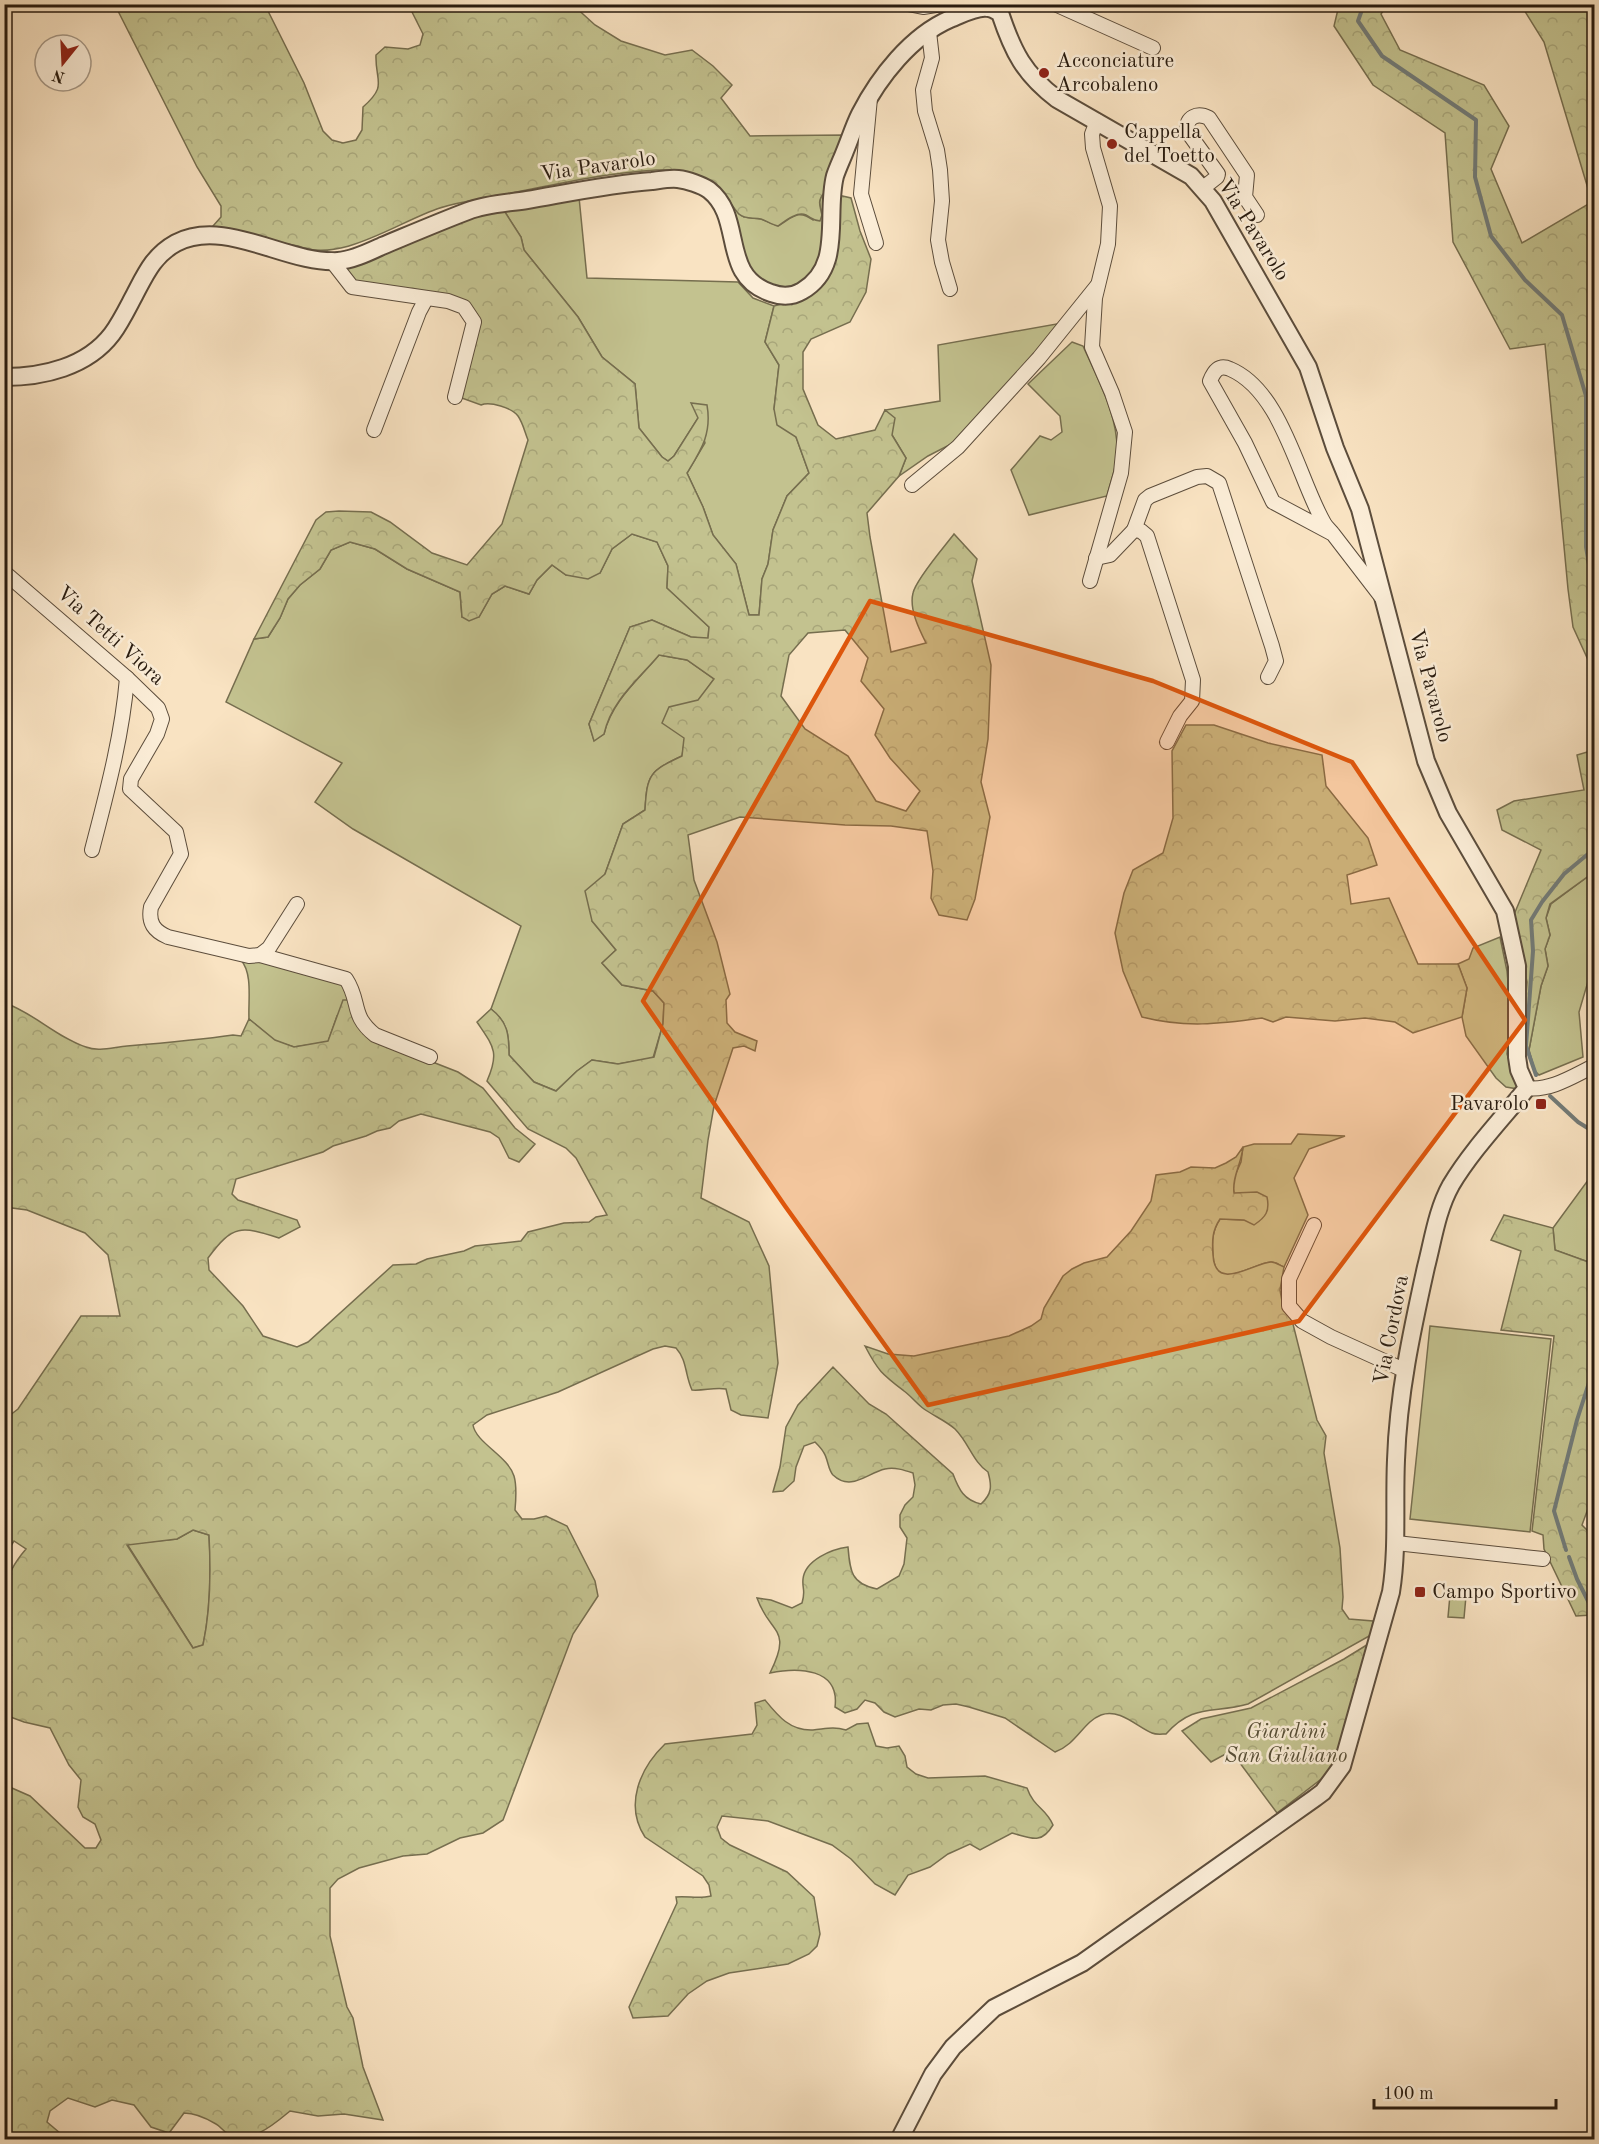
<svg xmlns="http://www.w3.org/2000/svg" width="1599" height="2144" font-family="'Old Standard TT',serif">
<style>
.grass{fill:#c3c28f;stroke:#766e4f;stroke-width:1.5}
.forest{fill:url(#forest-crowns);stroke:#766e4f;stroke-width:1.5;fill-rule:evenodd}
.lines{fill:none;stroke-linecap:round;stroke-linejoin:round}
.stream{stroke:#727b78;stroke-width:4}
.minor-casing{stroke:#5c4d3c;stroke-width:16}
.tertiary-casing{stroke:#5c4d3c;stroke-width:20}
.minor{stroke:#fbedd7;stroke-width:14}
.tertiary{stroke:#fbedd7;stroke-width:16}
.marked{fill:#de560c;fill-opacity:0.2;stroke:#de560c;stroke-width:4.5;stroke-linejoin:round}
.poi-dot{fill:#8f2418;stroke:#fbedd7;stroke-width:2}
.labels{text-anchor:middle;dominant-baseline:central;stroke-width:5;stroke-linejoin:round;paint-order:stroke}
.poi-label{font-size:21px;fill:#281b0f;stroke:#fbedd7;text-anchor:start}
.street-label{font-size:21px;fill:#281b0f;stroke:#fbedd7}
.park-label{font-size:21px;font-style:italic;fill:#564d35;stroke:#fbedd7}
</style>
<defs>
<pattern id="forest-crowns" width="20" height="18" patternUnits="userSpaceOnUse" patternTransform="scale(1.5)"><rect width="20" height="18" fill="#c3c28f"/><path d="M2 6a3 3 0 1 1 6 0M12 15a3 3 0 1 1 6 0" fill="none" stroke="#a8a67a"/></pattern>
</defs>
<rect width="100%" height="100%" fill="#f9e3c2"/>
<filter id="stains"><feTurbulence type="fractalNoise" baseFrequency=".00333" numOctaves="4"/><feColorMatrix values="0 0 0 0 .2 0 0 0 0 .09 0 0 0 0 .02 0 0 0 .5 -.17"/></filter>
<radialGradient id="worn" r=".72"><stop offset=".6" stop-color="#630" stop-opacity="0"/><stop offset="1" stop-color="#630" stop-opacity=".3"/></radialGradient>
<g class="grass">
<path d="M721,191L739,214L744,217L761,219L778,226C793,217 798,209 813,220L822,215C820,206 817,200 824,193L826,256L808,284L779,292L749,276L719,194Z"/>
<path d="M579,197L587,278L738,282L753,298L774,306L765,342L779,365L774,409L796,437L809,473L787,496L773,530L768,564L762,579L759,615H749L736,564L713,535L703,507L687,473L705,443L698,418L674,456L668,461L662,457L639,428L635,384L602,357L578,317L524,250L521,237L503,209Z"/>
<path d="M1062,323L963,438L928,456L899,476L906,458L892,435L885,410L940,401L938,345Z"/>
<path d="M1072,342L1083,346C1098,380 1119,416 1117,455C1116,469 1110,483 1107,496L1029,515L1011,470L1040,436L1051,440L1062,432L1060,416L1028,384Z"/>
<path d="M632,534L657,542L668,566L667,588L709,627L708,639L691,637L652,620L630,627L589,724L594,740L604,734C612,701 638,680 659,655L687,660L714,679C696,703 686,726 682,756C650,771 647,774 645,810L623,824L605,874L592,921L616,950L602,963L622,985L653,991L664,1003L663,1024L653,1058L618,1064L592,1060L577,1071L556,1091L534,1082L509,1055C509,1035 508,1022 491,1009L521,926L353,829L315,802L342,763L226,702L254,639L268,637L280,618L288,599L300,585L320,569L331,550L350,542L375,549L407,569L460,592L462,617H479L492,594L505,586L529,594L537,580L552,565L566,575L600,573L612,549Z"/>
<path d="M1594,872V961L1579,1012L1583,1057L1539,1075L1535,1071L1529,1050L1541,986L1548,966L1545,949L1550,935L1546,918L1551,904Z"/>
<path d="M1500,937L1507,971L1511,1015L1507,1054L1518,1089L1506,1087L1496,1078L1466,1036L1462,1017L1467,988L1458,964L1469,959L1473,948Z"/>
<path d="M259,958L342,982L351,1000L337,1016L328,1042L294,1047L275,1041L249,1019C248,1001 253,974 241,960Z"/>
<path d="M1298,1134L1345,1136L1309,1149L1294,1178L1308,1215L1284,1267C1279,1265 1276,1262 1271,1262C1253,1263 1215,1294 1213,1255C1212,1241 1212,1231 1220,1219L1244,1220L1234,1193L1232,1182L1241,1162L1243,1147L1254,1144H1291Z"/>
<path d="M1594,1172V1264L1555,1250L1553,1228Z"/>
<path d="M1430,1326L1551,1339L1530,1532L1410,1519Z"/>
<path d="M193,1530L209,1535C211,1572 211,1608 203,1645L193,1648L127,1544L177,1539Z"/>
<path d="M1450,1595L1466,1596L1464,1618L1448,1617Z"/>
</g>
<g class="forest">
<path d="M408,4L573,5L595,25L621,41L665,55L692,50L713,66L732,85L721,98L750,136L845,135L824,193C817,201 820,206 822,215L820,221C812,220 812,218 806,215C797,211 785,221 778,226C772,225 767,221 761,219C754,217 745,220 739,214C733,208 729,199 723,192C704,174 681,169 656,170C606,173 556,184 507,194C485,199 461,201 440,208C399,221 341,264 298,246L218,231L213,226L221,217V206L197,167L115,5H265L304,83L323,131L332,140L343,143L356,140L362,130L363,107C388,85 375,82 376,55L385,47L408,49L420,45L423,34Z"/>
<path d="M1339,5H1387L1381,14L1400,50L1484,85L1509,126L1491,169L1522,243L1592,202L1544,42L1521,5H1594V673L1573,627L1568,589L1545,344L1510,349L1453,242L1445,133L1373,85L1334,26Z"/>
<path d="M838,195L851,198L860,231L871,259L866,292L850,322L811,339L803,352V389L818,425L836,439L875,430L885,410L895,418L892,435L906,458L899,476L867,513L870,537L891,652L926,643C919,629 909,609 913,593C916,579 945,546 954,534L977,559L972,581L991,665L988,739L981,782L990,817L975,899L967,920L939,915L931,898L933,871L927,831L891,826L845,825L740,817L688,835L694,880L717,942L730,994L726,1000L727,1023L735,1032L757,1041L755,1051L744,1046L733,1048L714,1106L708,1140L701,1198L749,1222L769,1266L778,1363L768,1418L741,1415L731,1410L726,1389C714,1387 704,1391 692,1390C685,1375 687,1360 676,1348L665,1346L653,1349L558,1392L487,1415L473,1425C476,1443 508,1456 514,1476C517,1486 516,1499 515,1510L522,1519H534L546,1516L567,1526L595,1581L598,1596L573,1634L503,1820L483,1833L460,1838L427,1854L403,1856L359,1868L338,1879L330,1888V1936L347,2007L353,2018L363,2067L383,2120L344,2114L318,2116L290,2111C272,2126 252,2144 227,2133C223,2131 220,2126 216,2124C206,2118 195,2113 184,2113L169,2133L151,2127L134,2105L112,2100L95,2107L68,2098L50,2111L47,2122L67,2139H5V1785L30,1796L85,1848H96L101,1840L95,1824L83,1817L78,1807L81,1780L69,1765L50,1728L24,1722L5,1715V1591C8,1574 14,1563 26,1549L14,1541L9,1549L5,1548V1419L18,1409L81,1316H120L108,1255L85,1233L27,1210L5,1207V1137L9,1123L8,1112L4,1107L5,1003C34,1013 56,1037 86,1047C98,1052 114,1047 127,1046C163,1043 198,1040 233,1035L241,1036L249,1019L275,1040L294,1047L328,1041L343,1000H351L354,1020L430,1061L458,1072L483,1088L515,1128L535,1144L519,1162L509,1158L499,1138L490,1132L421,1114L399,1121L390,1128L377,1131L366,1136L333,1146L323,1152L236,1179L232,1194L238,1200L297,1220L300,1227L279,1238C241,1226 233,1224 208,1258L209,1270L243,1306L263,1336L297,1347L308,1342L393,1265L416,1264L427,1259L464,1251L475,1246L521,1241L528,1232L564,1223L589,1222L596,1217L607,1215L576,1158L566,1148L528,1129L487,1081C500,1052 493,1046 477,1022L491,1009C508,1022 509,1035 509,1055L534,1082L556,1091L577,1071L592,1060L618,1064L654,1057L663,1024L664,1003L653,991L622,985L602,963L616,950L592,921L585,891L605,874L623,824L645,810C647,774 650,771 682,756L684,738L662,723L669,707L698,700L714,679L687,660L659,655C638,680 611,701 604,734L594,741L589,724L630,627L652,620L691,637L708,638L709,627L667,588L668,566L657,542L632,534L612,549L600,573L588,579L566,575L552,565L537,580L529,594L505,586L492,594L479,617L469,621L462,617L460,592L407,569L375,549L350,542L331,550L320,569L300,585L288,599L280,618L268,637L254,639L316,520L326,512L339,511L371,512L390,522L432,553L467,565L502,524L528,440C525,433 523,423 518,416C512,408 490,401 481,405L459,397L473,311L354,284L339,266L471,215L503,209L521,237L524,250L578,317L602,357L635,384L639,428L662,457L668,461L674,456L698,418L691,403L707,405C712,434 701,450 687,473L703,507L713,535L736,564L749,615H759L762,579L768,564L773,530L787,496L809,473L796,437L777,425L774,409L779,365L765,342L774,306L807,297ZM845,630L868,658L861,681L884,709L875,735L890,758L920,791L906,811L876,801L848,756L805,729L781,696L789,655L808,633ZM193,1530L209,1535C211,1572 211,1608 203,1645L193,1648L127,1545L177,1539Z"/>
<path d="M1186,725H1214L1268,743L1322,755L1326,786L1368,838L1377,865L1347,875L1351,904L1389,898L1418,964H1458L1467,988L1462,1017L1413,1033L1395,1022L1365,1018L1335,1021L1286,1017L1273,1022L1262,1018C1219,1024 1185,1028 1142,1017L1123,971L1115,933L1124,893L1133,870L1163,853L1173,818L1172,751Z"/>
<path d="M1594,750V872L1550,904L1546,918L1550,935L1545,949L1548,966L1541,986L1529,1050L1525,1048L1523,1032L1527,982L1513,917L1541,850L1502,830L1497,810L1514,801L1584,790L1577,755Z"/>
<path d="M1243,1147C1241,1165 1232,1177 1234,1193L1257,1192L1267,1197C1270,1211 1266,1217 1254,1225L1244,1220L1220,1219C1212,1231 1212,1241 1213,1255C1215,1293 1253,1263 1271,1262C1276,1262 1279,1265 1284,1267L1280,1290L1282,1301L1292,1320L1317,1420L1326,1436L1324,1453L1340,1548L1343,1597L1342,1609L1349,1619L1373,1621L1371,1635L1248,1704C1213,1714 1193,1703 1166,1734C1162,1734 1156,1735 1152,1733C1137,1727 1120,1708 1101,1715C1083,1722 1077,1744 1055,1752L1005,1718L969,1707L956,1704L943,1705L931,1710L919,1709L895,1717L884,1712L875,1703L865,1700L857,1709L845,1713L835,1707C840,1668 798,1667 770,1673C793,1627 770,1635 757,1598L771,1600L792,1608L802,1603C806,1590 802,1590 803,1579C805,1560 832,1549 848,1547C850,1571 851,1584 877,1589L899,1576L904,1564L907,1538L900,1527V1515L905,1505L913,1497L915,1485L913,1473C904,1470 895,1467 885,1469C867,1473 851,1492 833,1475C828,1470 828,1459 824,1453C822,1449 818,1445 815,1442L804,1446L796,1467L794,1481L783,1491L773,1492L780,1467L786,1427L798,1405L833,1367L869,1404L886,1414L953,1474C959,1490 964,1500 981,1504C992,1494 992,1486 988,1472C973,1462 969,1443 955,1429C946,1421 934,1416 924,1409C917,1404 911,1396 904,1391C882,1374 878,1371 865,1346L888,1354L914,1356L1009,1336L1031,1326L1041,1319L1044,1308L1063,1276L1072,1269L1084,1263L1107,1257L1131,1231L1151,1201L1156,1175L1180,1172L1191,1167L1215,1168L1226,1163L1236,1157Z"/>
<path d="M1504,1215L1553,1228L1555,1250L1594,1264V1496L1590,1503L1582,1525L1594,1537V1569L1588,1575C1587,1584 1589,1587 1594,1594V1626L1592,1615L1576,1616L1544,1549L1543,1535L1532,1531L1554,1336L1501,1330L1521,1251L1491,1240Z"/>
<path d="M1370,1643L1341,1751L1324,1777L1277,1813L1231,1751L1211,1762L1182,1731L1201,1719L1251,1708L1344,1659Z"/>
<path d="M765,1700C778,1716 790,1731 813,1730C825,1729 833,1726 846,1730L857,1724L868,1723L876,1746L887,1748L899,1746L905,1756L907,1767L916,1774L928,1778L985,1776L1027,1788C1034,1808 1046,1808 1053,1825C1041,1845 1031,1838 1012,1833L980,1850L970,1844L948,1854L930,1867L908,1875L895,1895L875,1884L851,1859L832,1845L768,1821L722,1816L717,1827L721,1838L730,1845L787,1872L814,1897L820,1934L817,1946L809,1954L788,1964L729,1973L707,1981L688,1994L668,2016L633,2018L629,2007L677,1903L676,1897C689,1896 699,1899 711,1896L709,1885L703,1876L645,1837C624,1805 640,1768 665,1744L752,1734L757,1725L755,1703Z"/>
</g>
<g class="lines">
<g class="stream">
<path d="M1364,4L1358,21L1382,56L1476,120L1475,177L1491,236L1525,280L1562,315L1586,396V547L1594,594"/>
<path d="M1536,1075L1526,1046L1533,951L1531,920L1542,902L1564,874L1594,849"/>
<path d="M1550,1096L1578,1122L1594,1132"/>
<path d="M1566,1550L1554,1511L1577,1420L1594,1367"/>
<path d="M1569,1557L1577,1579L1594,1613"/>
</g>
<defs>
<g id="minor">
<path d="M908,4L923,7L942,4"/>
<path d="M1055,4L1153,48"/>
<path d="M929,32L932,58L923,90L925,111L937,150L940,170L942,201L938,240L942,262L950,289"/>
<path d="M870,98L861,194L876,243"/>
<path d="M1203,188L1217,177L1218,174L1187,131C1186,117 1197,112 1209,118L1247,175L1245,197L1257,215"/>
<path d="M331,260L352,287L448,301L464,307L474,322L455,397"/>
<path d="M374,430L419,312L426,299"/>
<path d="M912,485L958,447L1039,358L1097,286"/>
<path d="M1134,530L1145,500L1150,496L1197,477L1207,476L1219,483L1272,646L1276,661L1268,677"/>
<path d="M1333,534C1330,530 1326,527 1324,523C1298,478 1282,391 1230,369C1219,364 1214,371 1210,381L1245,443L1273,502L1333,534L1383,599"/>
<path d="M1096,558L1110,555L1134,530L1141,531L1147,536L1193,680L1192,701L1180,716L1167,742"/>
<path d="M4,572L127,678L158,708L162,719L157,734L131,779L130,789L176,832L181,854L151,907C148,923 154,931 168,937L249,956L260,955L269,948L297,904"/>
<path d="M1090,581L1121,473L1125,432L1112,393L1092,347L1095,298L1108,244L1110,206L1093,148L1092,134L1097,121"/>
<path d="M92,850C107,792 122,737 127,678"/>
<path d="M260,955L346,979C361,1002 350,1015 375,1035L430,1057"/>
<path d="M1527,1088C1551,1091 1573,1076 1594,1066"/>
<path d="M1314,1225L1289,1279V1306L1302,1321L1331,1337L1406,1371"/>
<path d="M1396,1543L1543,1559"/>
</g>
<path id="tertiary" d="M4,377C43,377 87,367 112,334C121,322 128,307 135,294C146,273 154,255 176,243C225,217 288,265 338,261C353,260 369,252 382,246C411,234 439,222 468,211C486,204 508,203 527,200C568,193 610,184 652,181C660,180 670,178 678,179C687,180 702,185 709,190C745,218 719,276 771,293C782,297 792,297 802,291C844,267 825,215 835,176C838,167 842,159 845,151C850,139 854,126 860,114C879,77 911,36 950,19C961,15 976,6 988,8C992,8 996,11 1000,13C1013,52 1024,74 1057,99L1191,176L1213,201L1308,367L1335,448L1360,509L1426,761L1448,813L1505,911L1517,966V1057L1519,1070L1527,1088C1501,1120 1472,1150 1451,1185C1437,1210 1433,1240 1426,1267C1412,1330 1398,1395 1396,1460C1394,1504 1398,1548 1391,1592L1342,1766L1323,1792L1315,1798L1082,1963L994,2008L953,2047L933,2074L899,2140"/>
</defs>
<use href="#minor" class="minor-casing"/>
<use href="#tertiary" class="tertiary-casing"/>
<use href="#minor" class="minor"/>
<use href="#tertiary" class="tertiary"/>
</g>
<path class="marked" d="M870,601L1153,681L1352,762L1525,1020L1299,1321L928,1405L785,1206L643,1001Z"/>
<g class="poi-dot">
<circle cx="1044" cy="73" r="6"/>
<circle cx="1112" cy="144" r="6"/>
<rect x="1535" y="1098" width="12" height="12" rx="3"/>
<rect x="1414" y="1586" width="12" height="12" rx="3"/>
</g>
<g class="labels">
<g class="poi-label">
<text x="1056" y="61">Acconciature<tspan x="1056" dy="24">Arcobaleno</tspan></text>
<text x="1124" y="132">Cappella<tspan x="1124" dy="24">del Toetto</tspan></text>
<text x="1529" y="1104" text-anchor="end">Pavarolo</text>
<text x="1432" y="1592">Campo Sportivo</text>
</g>
<g class="street-label">
<text transform="translate(598 167) rotate(-8)">Via Pavarolo</text>
<text transform="translate(1253 230) rotate(58)">Via Pavarolo</text>
<text transform="translate(110 636) rotate(42)">Via Tetti Viora</text>
<text transform="translate(1430 686) rotate(75)">Via Pavarolo</text>
<text transform="translate(1392 1330) rotate(-79)">Via Cordova</text>
</g>
<g class="park-label">
<text x="1286" y="1732">Giardini<tspan x="1286" dy="24">San Giuliano</tspan></text>
</g>
</g>
<rect width="1599" height="2144" fill="none" stroke="#f9e3c2" stroke-width="24"/>
<rect x="6" y="6" width="1587" height="2132" fill="none" stroke="#281b0f" stroke-width="3"/>
<rect x="12" y="12" width="1575" height="2120" fill="none" stroke="#281b0f" stroke-width="1.5"/>
<g transform="translate(63 63) rotate(198)"><circle r="28" fill="#fbedd7" stroke="#a79987" stroke-width="1.5"/>
<path d="M0-4.5L10 22L0 15L-10 22Z" fill="#8f2418"/>
<text y="-9" font-size="16" font-weight="bold" text-anchor="middle" fill="#281b0f">N</text>
</g>
<path d="M1374 2099v9h182v-9" fill="none" stroke="#281b0f" stroke-width="3"/>
<text x="1383" y="2099" font-size="18" fill="#281b0f" stroke="#fbedd7" stroke-width="4.5" paint-order="stroke">100 m</text>
<rect width="100%" height="100%" filter="url(#stains)"/>
<rect width="100%" height="100%" fill="url(#worn)"/>
</svg>
